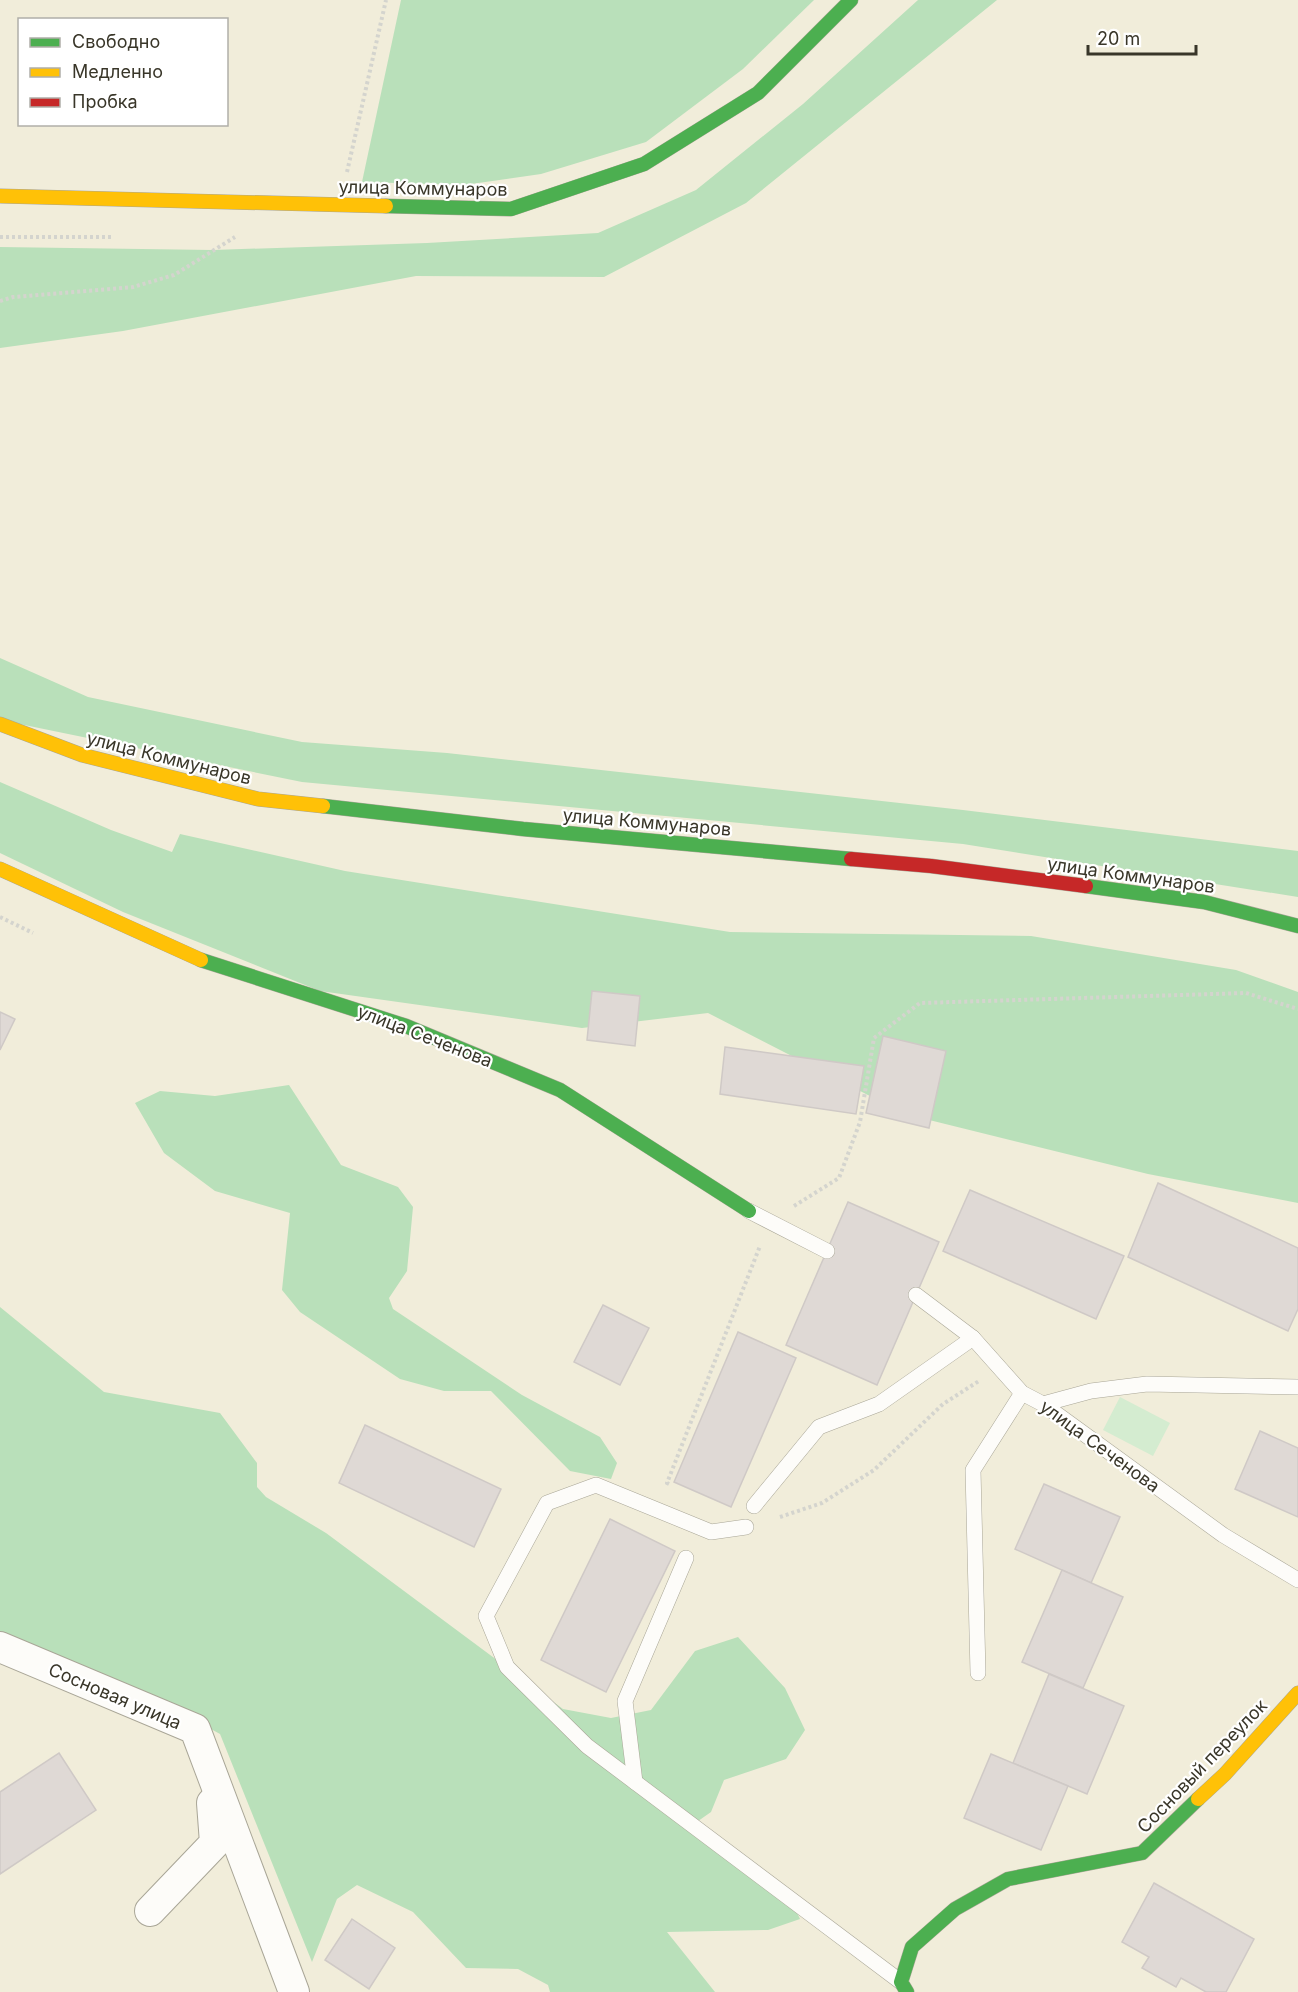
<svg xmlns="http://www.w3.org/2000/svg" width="1298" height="1992" font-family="Inter,sans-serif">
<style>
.green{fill:#d4ecd0}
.forest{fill:#b9e0ba}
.building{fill:#dfd9d5;stroke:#cfc9c6;stroke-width:1.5}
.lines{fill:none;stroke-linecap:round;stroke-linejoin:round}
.lane-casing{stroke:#a9a697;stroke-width:16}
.street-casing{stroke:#a9a697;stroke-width:32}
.fast-casing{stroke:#a9a697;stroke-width:15}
.slow-casing{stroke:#a9a697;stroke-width:15}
.jam-casing{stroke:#a9a697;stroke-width:15}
.path{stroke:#d4d4ce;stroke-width:4;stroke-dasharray:3 3;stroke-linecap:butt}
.lane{stroke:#fdfcf9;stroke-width:15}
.street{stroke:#fdfcf9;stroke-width:30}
.fast{stroke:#4caf50;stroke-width:14}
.slow{stroke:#ffc107;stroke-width:14}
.jam{stroke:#c62828;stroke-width:14}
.labels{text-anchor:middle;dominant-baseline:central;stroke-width:4.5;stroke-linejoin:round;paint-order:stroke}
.street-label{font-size:18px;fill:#393629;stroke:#fff}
</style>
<rect width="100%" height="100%" fill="#f1edda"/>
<path class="green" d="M1120,1397L1170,1423L1153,1456L1103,1430Z"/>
<g class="forest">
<path d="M401,0H814L743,69L646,142L541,174L464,185L362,182Z"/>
<path d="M918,0H997L746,203L604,277L416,276L123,331L0,348V247L213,250L427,243L598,233L696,190L803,104Z"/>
<path d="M0,658L88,697L302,742L447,753L963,810L1298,851V897L963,844L302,782L0,720Z"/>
<path d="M0,782L111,830L172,852L180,834L345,871L730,932L1031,936L1236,970L1298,992V1203L1148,1174L905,1114L708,1013L582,1028L320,991L123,912L0,853Z"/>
<path d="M289,1085L341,1165L398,1187L413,1207L407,1271L389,1298L393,1309L522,1395L600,1437L617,1463L611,1479L570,1471L491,1391H444L400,1379L300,1312L282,1290L290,1213L215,1191L164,1153L135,1103L160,1091L215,1096Z"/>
<path d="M0,1307L104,1392L220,1413L257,1463V1487L266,1497L326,1533L563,1709L611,1718L651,1710L695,1651L738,1637L785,1688L805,1730L786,1759L724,1780L711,1812L691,1826L789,1896L800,1919L768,1930L667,1932L715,1992H550L548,1985L518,1969L466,1968L413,1912L357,1885L337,1899L312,1962L220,1734L140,1690L0,1640Z"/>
</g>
<g class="building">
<path d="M592,991L640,996L635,1046L587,1040Z"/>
<path d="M0,1012L15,1019L0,1050Z"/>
<path d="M883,1036L946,1051L929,1128L866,1113Z"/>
<path d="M725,1047L864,1066L856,1114L720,1094Z"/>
<path d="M1158,1183L1298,1248V1309L1288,1331L1128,1257Z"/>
<path d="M970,1190L1124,1256L1096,1319L943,1251Z"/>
<path d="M848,1202L939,1242L877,1385L786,1345Z"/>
<path d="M603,1305L649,1328L620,1385L574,1362Z"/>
<path d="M738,1332L796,1358L731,1507L674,1482Z"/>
<path d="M365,1425L501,1489L474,1547L339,1483Z"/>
<path d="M1260,1431L1298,1448V1517L1235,1489Z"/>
<path d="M1044,1484L1120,1517L1091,1583L1015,1549Z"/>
<path d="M610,1519L675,1551L606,1692L541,1660Z"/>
<path d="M1062,1570L1123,1597L1083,1688L1022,1662Z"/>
<path d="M1049,1674L1124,1706L1087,1794L1013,1763Z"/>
<path d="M59,1753L96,1810L0,1874V1792Z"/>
<path d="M991,1754L1068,1786L1041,1850L964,1818Z"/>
<path d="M1154,1883L1254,1939L1226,1992H1206L1181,1978L1176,1987L1142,1968L1149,1957L1122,1942Z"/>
<path d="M352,1919L395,1948L369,1989L325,1960Z"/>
</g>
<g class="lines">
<defs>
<g id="lane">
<path d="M749,1211L827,1251"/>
<path d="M916,1295L973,1338L1022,1393L1043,1404L1223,1535L1298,1580"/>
<path d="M1043,1404L1091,1391L1147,1384L1298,1387"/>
<path d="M754,1506L819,1427L879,1404L973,1338"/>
<path d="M746,1527L711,1532L596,1485L547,1503L486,1616L507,1667L587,1746L901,1982"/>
<path d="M978,1673L973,1470L1022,1393"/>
<path d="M635,1782L625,1701L686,1558"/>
</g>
<g id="street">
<path d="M0,1647L195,1729L294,1992"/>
<path d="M150,1911L215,1843L212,1803"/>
</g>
<g id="fast">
<path d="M386,206L511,209L644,164L758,93L851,0"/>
<path d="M323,806L523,829L851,859"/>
<path d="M1086,886L1204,902L1298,926"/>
<path d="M201,960L406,1026L560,1090L749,1211"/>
<path d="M907,1992L901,1982L912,1947L955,1909L1008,1879L1142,1853L1198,1799"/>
</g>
<g id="slow">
<path d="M0,196L386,206"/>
<path d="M0,724L82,755L258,799L323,806"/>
<path d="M0,869L201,960"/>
<path d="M1198,1799L1225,1774L1298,1693"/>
</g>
<path id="jam" d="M851,859L931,866L1086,886"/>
</defs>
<use href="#lane" class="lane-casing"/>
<use href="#street" class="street-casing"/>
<use href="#fast" class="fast-casing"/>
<use href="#slow" class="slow-casing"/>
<use href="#jam" class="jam-casing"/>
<g class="path">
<path d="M347,172L386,0"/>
<path d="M0,237H111"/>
<path d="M0,301L13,297L133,287L174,275L235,237"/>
<path d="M0,917L33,933"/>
<path d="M794,1206L839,1178L860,1122L874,1038L920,1003L1246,993L1298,1009"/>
<path d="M669,1484L667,1483L760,1246"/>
<path d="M780,1517L822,1503L874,1470L943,1404L979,1381"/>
</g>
<use href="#lane" class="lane"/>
<use href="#street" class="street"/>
<use href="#fast" class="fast"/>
<use href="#slow" class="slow"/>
<use href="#jam" class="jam"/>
</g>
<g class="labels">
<g class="street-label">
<text transform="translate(423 188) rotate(1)">улица Коммунаров</text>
<text transform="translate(169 758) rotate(14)">улица Коммунаров</text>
<text transform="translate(647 822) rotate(5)">улица Коммунаров</text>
<text transform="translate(1131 875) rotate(8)">улица Коммунаров</text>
<text transform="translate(425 1036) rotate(21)">улица Сеченова</text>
<text transform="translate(1100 1446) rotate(36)">улица Сеченова</text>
<text transform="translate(115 1696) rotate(23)">Сосновая улица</text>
<text transform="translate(1202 1766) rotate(-46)">Сосновый переулок</text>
</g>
</g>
<rect x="18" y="18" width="210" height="108" fill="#ffffff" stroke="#b0afa9" stroke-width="1.5"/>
<rect x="30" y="38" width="30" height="9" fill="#4caf50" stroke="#b0afa9" stroke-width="1.5"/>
<text x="72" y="48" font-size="18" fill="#393629">Свободно</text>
<rect x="30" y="68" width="30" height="9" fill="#ffc107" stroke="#b0afa9" stroke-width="1.5"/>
<text x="72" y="78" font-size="18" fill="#393629">Медленно</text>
<rect x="30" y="98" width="30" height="9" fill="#c62828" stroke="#b0afa9" stroke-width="1.5"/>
<text x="72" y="108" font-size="18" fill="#393629">Пробка</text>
<path d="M1088 45v9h108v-9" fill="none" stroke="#393629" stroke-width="3"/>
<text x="1097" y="45" font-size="18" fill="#393629" stroke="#ffffff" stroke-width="4.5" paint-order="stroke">20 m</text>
</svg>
